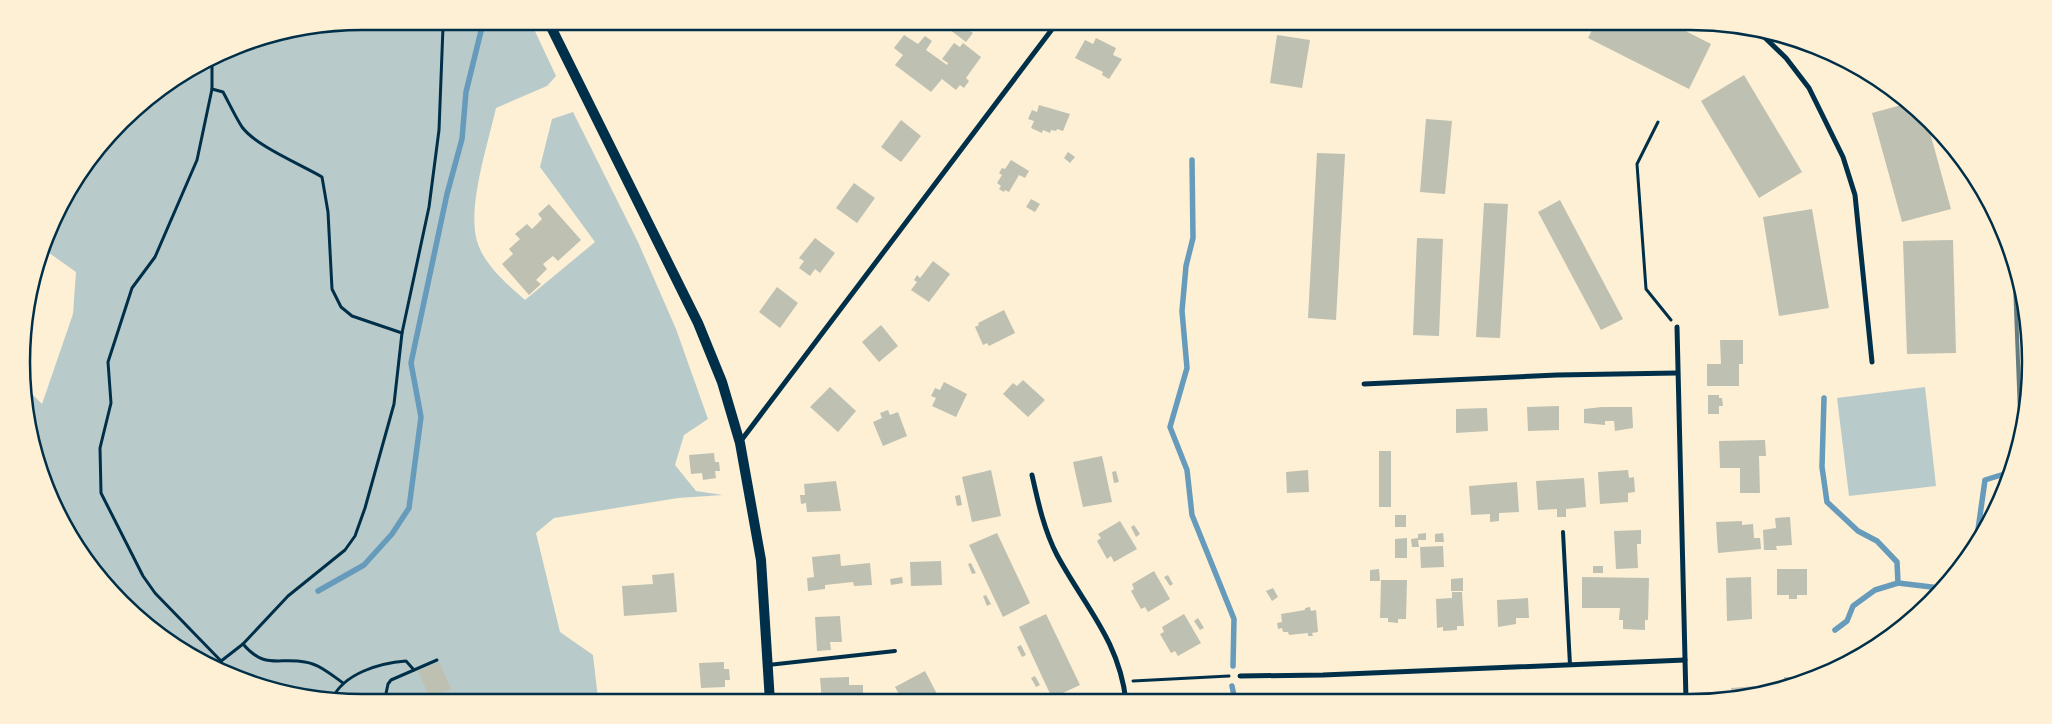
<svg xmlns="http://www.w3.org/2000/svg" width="2052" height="724" font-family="'Alegreya Sans',sans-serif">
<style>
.green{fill:#b9caca}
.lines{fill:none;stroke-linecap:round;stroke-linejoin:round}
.stream{stroke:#669bbc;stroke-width:5.5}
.building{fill:#bec0b2}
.path{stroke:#003049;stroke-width:3}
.service{stroke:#003049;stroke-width:4}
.minor{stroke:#003049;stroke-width:5}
.secondary{stroke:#003049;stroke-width:10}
.rail{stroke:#657d81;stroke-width:4}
.rim{fill:none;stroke:#003049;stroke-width:2.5}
</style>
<rect width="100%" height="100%" fill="#fdf0d5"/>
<g class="green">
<path d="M533,27L556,76L547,86L496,108C488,144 467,207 477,241C484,265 507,284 525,300L595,242L540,167L552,119L573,112L638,242L676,329L708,419L684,435L675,465L696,491L723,495L678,498L554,518L536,533L560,632L593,655L598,699L601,702L362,703L274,691L172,645L121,603L79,552L33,450L22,384L42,404L73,314L76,272L45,250L57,211L92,154L137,106L232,47L296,28Z"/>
<path d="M1925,387L1936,486L1849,496L1837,398Z"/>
</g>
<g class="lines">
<g class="stream">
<path d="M1192,160L1193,238L1186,266L1182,311L1187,368L1170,427L1187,470L1192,515L1234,619L1233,666"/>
<path d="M1824,398L1822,467L1827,502L1858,531L1877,541L1897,562L1898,583"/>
<path d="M1976,544L1985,480L2001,475"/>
<path d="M318,591L364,565L392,534L409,508L421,417L411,363L447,194L462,139L466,92L482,27"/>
<path d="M1835,630L1847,621L1853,606L1875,590L1898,583L1940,588"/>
<path d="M1232,686L1235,701"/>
</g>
</g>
<g class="building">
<path d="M1666,21L1711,44L1689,89L1588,38L1596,22Z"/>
<path d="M1505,22H1527V26Z"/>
<path d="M946,25H961L973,33L966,42L945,26Z"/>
<path d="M904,35L918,44L925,36L932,41L926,50L947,65L948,63L942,59L954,43L960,47L963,43L981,57L966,78L969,81L964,88L960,85L956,90L942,79L931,92L895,65L903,55L894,48Z"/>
<path d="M1277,35L1310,40L1302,88L1270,83Z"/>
<path d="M1096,38L1116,48L1113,55L1122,59L1109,79L1102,75L1103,72L1075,58L1085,40L1093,44Z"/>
<path d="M1744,75L1802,172L1759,198L1701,101Z"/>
<path d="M1909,103L1926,118L1951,209L1902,222L1872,113Z"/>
<path d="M1039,105L1070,114L1063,131L1057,129L1056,131L1051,130L1050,133L1043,130L1042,133L1031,128L1034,121L1028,119L1032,110L1037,112Z"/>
<path d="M1426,119L1452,121L1445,194L1420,192Z"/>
<path d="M901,120L921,136L901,162L881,147Z"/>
<path d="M1068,152L1075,157L1070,163L1064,158Z"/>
<path d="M1317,153L1345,154L1336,320L1308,318Z"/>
<path d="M1011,160L1029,171L1025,178L1019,175L1009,192L1005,190L1004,192L999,189L1001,186L997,183L1002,175L999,173L1002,168L1005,169Z"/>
<path d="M854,183L875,198L857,223L836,208Z"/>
<path d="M1031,199L1040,204L1035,212L1026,207Z"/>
<path d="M1560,200L1623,319L1601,330L1538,212Z"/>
<path d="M1484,203L1508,204L1500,338L1476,337Z"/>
<path d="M549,204L581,240L558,261L553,256L543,264L547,269L536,280L541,284L529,295L502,264L513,254L509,249L520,239L515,234L527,224L532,229L542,219L538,214Z"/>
<path d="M1812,209L1829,308L1779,316L1763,217Z"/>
<path d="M815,238L835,253L820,273L815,269L810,276L799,268L804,261L799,258Z"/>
<path d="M1417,238L1443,239L1439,336L1413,335Z"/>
<path d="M1953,240L1956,353L1907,354L1903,241Z"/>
<path d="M933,261L950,274L929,302L911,290L917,282L914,280L917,275L920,278Z"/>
<path d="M777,287L798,303L780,328L759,312Z"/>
<path d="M1004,310L1015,333L989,346L987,343L983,345L975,327L979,325L978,323Z"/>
<path d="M881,325L898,346L879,362L862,342Z"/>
<path d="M1720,340H1743V364H1739V386H1707V364H1721Z"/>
<path d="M1023,380L1045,400L1028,417L1003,394L1013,383L1017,386Z"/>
<path d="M944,382L967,394L956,417L932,406L936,398L931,396L935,388L940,390Z"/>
<path d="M830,387L856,411L838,432L810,407Z"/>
<path d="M1708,395H1719V398H1722L1723,406H1719V414H1708Z"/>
<path d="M1559,406V430L1528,431L1527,407Z"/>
<path d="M1602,407H1632L1633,428L1615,431L1614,421H1605V425L1584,423V409Z"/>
<path d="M1487,408L1488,431L1456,433V409Z"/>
<path d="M888,410L890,415L898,412L907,436L883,446L873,422L882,418L880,413Z"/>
<path d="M1765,440L1766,456H1759L1760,493H1740V468H1720L1719,441Z"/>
<rect x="1379" y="451" width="12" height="56"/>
<path d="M714,453L715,462H719L720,471H715L716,478L703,480L702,473L691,474L689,455Z"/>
<path d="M1102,456L1112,502L1083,507L1073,462Z"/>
<path d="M991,470L1001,516L972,522L962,477Z"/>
<path d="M1308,470L1309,492L1287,493L1286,472Z"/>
<path d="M1628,470L1629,478L1634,477L1635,492L1628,493V502L1600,504L1598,472Z"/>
<path d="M1116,471L1119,482L1114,483L1112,472Z"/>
<path d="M1584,478L1586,507L1566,509V517H1557V509L1538,510L1536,481Z"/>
<path d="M836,481L841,511L807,512L806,503L801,504L800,495H805L804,484Z"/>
<path d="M1517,482L1519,512L1499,513V521L1490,522V514L1471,515L1469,486Z"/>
<path d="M960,495L962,505L957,506L955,496Z"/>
<rect x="1395" y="515" width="11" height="12"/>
<path d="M1790,517L1792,545L1776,546L1777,550H1764L1763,530L1776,528L1775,518Z"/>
<path d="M1120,521L1137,549L1114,562L1111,556L1107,559L1097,541L1101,538L1098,534Z"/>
<path d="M1742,521V525L1753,524L1754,538H1760L1761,549L1718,553L1716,522Z"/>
<path d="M1134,525L1140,534L1136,537L1131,527Z"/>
<path d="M1641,530V544H1637L1638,568L1616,569L1614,531Z"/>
<path d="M997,533L1030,603L1003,617L969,545Z"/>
<path d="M1426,533V540H1418L1419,547H1412L1411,539L1418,538V534Z"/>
<path d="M1443,533L1444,542H1435V534Z"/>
<path d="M1407,538V558H1395V539Z"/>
<path d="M1443,546L1444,567L1421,568L1420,547Z"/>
<path d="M840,554L841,566L870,563L872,585L854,586L853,582L825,585V589L808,591L807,578L814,577L812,557Z"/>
<path d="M941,561L942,585L911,586L910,562Z"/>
<path d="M971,563L976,573L972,574L968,564Z"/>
<rect x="1593" y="566" width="10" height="7"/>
<path d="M1379,569L1380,581H1370V570Z"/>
<path d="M1777,569H1807V595H1797V599H1789V595H1777Z"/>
<path d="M1154,571L1170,599L1148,612L1145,607L1141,609L1131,591L1134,589L1132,584Z"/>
<path d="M674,573L677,612L624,616L622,586L653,584L652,575Z"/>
<path d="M1168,575L1173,584L1170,586L1164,577Z"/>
<path d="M902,577L903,583L891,585L890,579Z"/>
<path d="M1582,577L1649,578L1648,620H1645V630L1623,629V620H1619L1620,608H1582Z"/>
<path d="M1751,577L1752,619L1727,621L1726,578Z"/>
<path d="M1463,578V591H1451V579Z"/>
<path d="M1381,580H1407L1406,619H1398V623L1388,622V618H1380Z"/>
<path d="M1273,588L1278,597L1272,601L1266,591Z"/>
<path d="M1452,592H1462L1464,626H1457V630L1443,631V627L1437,628L1436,599L1452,598Z"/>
<path d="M986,595L991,604L987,606L983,596Z"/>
<path d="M1528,598L1529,618H1516V624L1498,627L1497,600Z"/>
<path d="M1310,607L1311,611L1316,610L1318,632L1312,633L1313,636H1308V633L1289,635L1288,632H1283L1282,628L1278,629L1277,623L1282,622L1281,614L1305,610V608Z"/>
<path d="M1046,614L1080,685L1052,698L1019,627Z"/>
<path d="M1184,614L1201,643L1178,656L1175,651L1171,653L1160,634L1164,632L1162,627Z"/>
<path d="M840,616L842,642H830L831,650L817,651L815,617Z"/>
<path d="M1198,618L1204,628L1200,630L1194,621Z"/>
<path d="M1021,645L1026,655L1022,657L1017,647Z"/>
<path d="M439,662L451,689L430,698L418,671Z"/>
<path d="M724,662V669H729L730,680H725V687L701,688L699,663Z"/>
<path d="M925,671L937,694L923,702H903L895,687Z"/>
<path d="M1035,676L1040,685L1036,687L1031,678Z"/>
<path d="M849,677V685H863V702H822L820,678Z"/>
<path d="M1784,677H1801V680L1784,685Z"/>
<path d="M1757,686H1773V688L1731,700V688Z"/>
<rect x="681" y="694" width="12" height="6"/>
</g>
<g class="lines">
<g class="path">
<path d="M1166,24L1202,26"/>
<path d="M212,59V89L197,160L155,257L132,288L108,362L111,403L100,448L101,493L143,576L155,593L221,661"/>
<path d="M212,89L223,92C229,103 235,116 242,127C256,146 300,164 322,177L328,212L332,289L341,307L352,316L402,333"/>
<path d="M1658,122L1637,164L1646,289L1671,320"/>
<path d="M243,644C265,670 278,657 305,662C319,664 332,675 343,683"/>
<path d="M216,665L243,644L288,596L345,550L355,536L365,508L394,404L402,333L429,207L439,130L443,27"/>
<path d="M1133,681L1229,676"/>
<path d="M332,699C344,673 380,663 406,661L414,670"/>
<path d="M384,703L388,684L391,680L437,660"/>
</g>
<g class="service">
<path d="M1563,532L1570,665"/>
<path d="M768,665L895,651"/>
</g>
<g class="minor">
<path d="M1757,30L1786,58L1809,88L1843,157L1855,195L1872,362"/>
<path d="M1677,327L1686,700"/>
<path d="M1364,384L1557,375L1677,373"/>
<path d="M740,442L1056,24"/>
<path d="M1032,475C1038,502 1044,530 1057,555C1085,607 1119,640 1126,701"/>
<path d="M1240,676L1323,675L1685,660"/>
</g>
<path class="secondary" d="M551,27L698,323L722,382L740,443L761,560L770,702"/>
<path class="rail" d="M2014,257L2021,440"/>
</g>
<path d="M0 0H2052V724H0ZM362 30H1690A332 332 0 0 1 2022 362V362A332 332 0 0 1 1690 694H362A332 332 0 0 1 30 362V362A332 332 0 0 1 362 30Z" fill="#fdf0d5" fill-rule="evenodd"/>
<path class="rim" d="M362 30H1690A332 332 0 0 1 2022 362V362A332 332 0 0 1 1690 694H362A332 332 0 0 1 30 362V362A332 332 0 0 1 362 30Z"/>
</svg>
